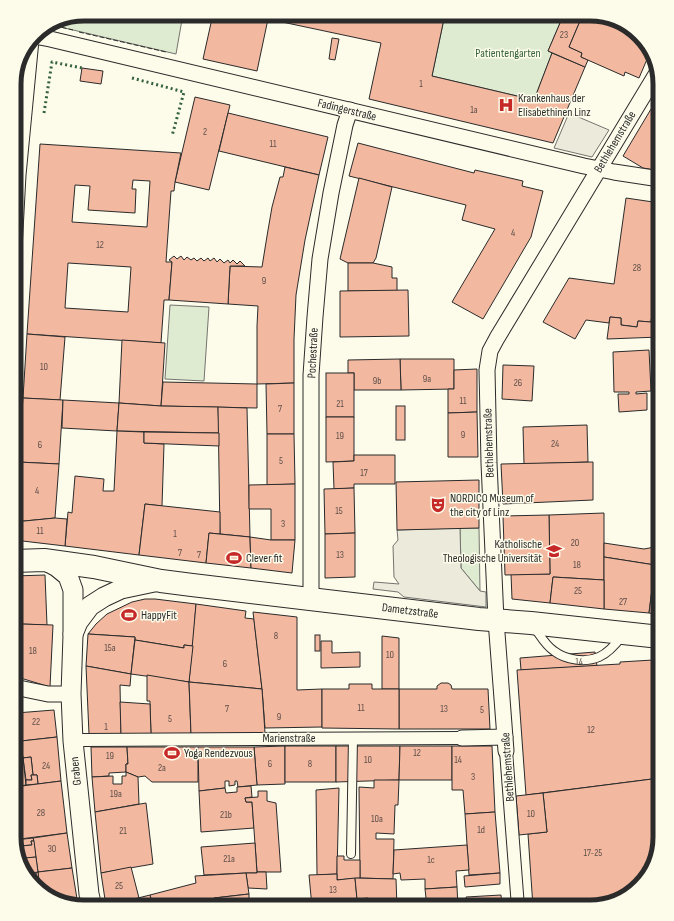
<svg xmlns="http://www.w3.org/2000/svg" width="674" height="921" font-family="'Sofia Sans Condensed',sans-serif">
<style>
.green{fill:#deebd1;stroke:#74746e}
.parking{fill:#eceadb;stroke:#74746e}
.building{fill:#f2b8a0;stroke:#2b2b2b;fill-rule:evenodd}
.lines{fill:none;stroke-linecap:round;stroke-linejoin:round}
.service-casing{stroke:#2b2b2b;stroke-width:10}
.pedestrian-casing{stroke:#2b2b2b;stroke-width:14}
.minor-casing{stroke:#2b2b2b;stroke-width:17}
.tertiary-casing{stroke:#2b2b2b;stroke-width:21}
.secondary-casing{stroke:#2b2b2b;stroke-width:24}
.service{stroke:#fdfbea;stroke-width:8}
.pedestrian{stroke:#fdfbea;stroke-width:12}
.minor{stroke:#fdfbea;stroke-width:15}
.tertiary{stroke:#fdfbea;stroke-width:19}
.secondary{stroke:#fdfbea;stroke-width:22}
.hedge{stroke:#34623c;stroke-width:3;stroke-dasharray:2 3;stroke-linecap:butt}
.fence{stroke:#2b2b2b;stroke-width:1;stroke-dasharray:5 2;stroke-linecap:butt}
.labels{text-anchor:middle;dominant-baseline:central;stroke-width:3;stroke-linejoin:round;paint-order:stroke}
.number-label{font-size:10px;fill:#5d4e48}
.park-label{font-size:12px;fill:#34623c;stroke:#fdfbea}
.poi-label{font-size:12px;fill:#2b2b2b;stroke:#fdfbea;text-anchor:start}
.street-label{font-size:12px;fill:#2b2b2b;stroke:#fdfbea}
.rim{fill:none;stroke:#2b2b2b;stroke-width:5}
</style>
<rect width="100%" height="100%" fill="#fdfbea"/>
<g class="green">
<path d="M84,14H183L176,54L56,26V25Z"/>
<path d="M445,14H538L560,23L548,51L552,53L534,100L432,76Z"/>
<path d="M170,305L209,307L204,381L165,379Z"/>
<path d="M460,528H479L480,591L461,568Z"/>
</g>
<g class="parking">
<path d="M569,113L609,130L592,157L554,148Z"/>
<path d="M460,528L461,568L480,591L486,592V607L404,597L398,592L373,589L374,582L399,584L394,577L393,546L398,540L397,530Z"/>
</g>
<g class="building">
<path d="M213,14H445L432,76L534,100L552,53L585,67L553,143L369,99L381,43L268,19L257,71L203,59Z"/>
<path d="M538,14H583L569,47L582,53L581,57L588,60L585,67L548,51L560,23Z"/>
<path d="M583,14H594L625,24L651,50L639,78L625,72L624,76L581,57L582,53L569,47Z"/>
<path d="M332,38L339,39L335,60L329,59Z"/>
<path d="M18,67L17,74V82H14V79Z"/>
<path d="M82,68L103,71L101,84L80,81Z"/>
<path d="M14,82H17L14,108Z"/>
<path d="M195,97L230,105L209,190L175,182Z"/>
<path d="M651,109L660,115V144L658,147L655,170L643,168L623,156Z"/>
<path d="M228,113L328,137L319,175L219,151Z"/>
<path d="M358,143L474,173L475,170L523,181L522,186L543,191L531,237L483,319L452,302L495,229L462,220L466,205L349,176Z"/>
<path d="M40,144L181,153L175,182L174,191H171L166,262H172L169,300H164L161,343L27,334ZM133,180L150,181L147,227L72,222L75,185L90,186L88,210L135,213L136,189H132ZM68,263L131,267L128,312L65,308Z"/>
<path d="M285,167L319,175L305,240L296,295L294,339V383L257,384V326L258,306L228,304L230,266L262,267L267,236L272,207L280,177H283Z"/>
<path d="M359,178L392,187L376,258L373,263H348L340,259Z"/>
<path d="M626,198L660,203V259L651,322L638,321L637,327L621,325V318L610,317L609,323L586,320L575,339L543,322L569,278L614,284Z"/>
<path d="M174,256L177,259L181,256L184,260L187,257L191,260L194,258L197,261L201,258L204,261L208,258L210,261L214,258L217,262L220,259L224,263L228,260L230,263L233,260L237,264L240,261L245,266H230L228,304L169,300L172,262L169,260Z"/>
<path d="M660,259V307L653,306Z"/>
<path d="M348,263H373L392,267V278H397V291H348Z"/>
<path d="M408,290L409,336L340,337V291Z"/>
<path d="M653,306L660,307V337L607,339L610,317L621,318V325L637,327L638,321L651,322Z"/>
<path d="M27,334L65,337L60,400L23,398Z"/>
<path d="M122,340L165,343L161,406L119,403Z"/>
<path d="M649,350L651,391L636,392V394L647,393V410L619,412L618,394H629V392H614L613,352Z"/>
<path d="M400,359H454V389L401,390Z"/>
<path d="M400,359L401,390H354V373H348V360Z"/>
<path d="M503,365L534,366L532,401L502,399Z"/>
<path d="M477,369V412L448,413V389H454V370Z"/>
<rect x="326" y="373" width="28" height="44"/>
<path d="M163,382L257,384V408L161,406Z"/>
<path d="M294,383V434H267L266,384Z"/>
<path d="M23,398L63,400L59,464L18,462Z"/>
<path d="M63,400L119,403L117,431L62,428Z"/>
<path d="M119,403L161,406L218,407L219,433L117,431Z"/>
<rect x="396" y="406" width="9" height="34"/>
<path d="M218,407L247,408L250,537L220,534Z"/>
<path d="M477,412L478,457H448V413Z"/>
<path d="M326,417H354V461L326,462Z"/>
<path d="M587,425L588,462L524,464L523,427Z"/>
<path d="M117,431L144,432V443L164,444L162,506L145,504L139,555L65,546L68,512L72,513L75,476L104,479L103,491H114Z"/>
<path d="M144,432L219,433V446L144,443Z"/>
<path d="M267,434H294L295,484L267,485Z"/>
<path d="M354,455H395V484H354V488L334,489L333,462L354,461Z"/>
<path d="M18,462L59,464L55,518L14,522Z"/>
<path d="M593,462V500L503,504L501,464Z"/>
<path d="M479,480V528L397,530L396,482Z"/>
<path d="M295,484V540H271V509H249V485Z"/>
<path d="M354,488L355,533L325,534L324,489Z"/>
<path d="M145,504L220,512V534L209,533L206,563L139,555Z"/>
<path d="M604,513V580L553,577L550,603L512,599L511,574H550L549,515Z"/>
<path d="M549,515L550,574L505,575L503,516Z"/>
<path d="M55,518L67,519L65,546L14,540V522Z"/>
<path d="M209,533L250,537L251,568L206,563Z"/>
<path d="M355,533V577L325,578V534Z"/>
<path d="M250,537L271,540H295L292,573L251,568Z"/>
<path d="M604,543L644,549L660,546V564L655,565L604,557Z"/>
<path d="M604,557L655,565L649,613L604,609Z"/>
<path d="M660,564V615L649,613L655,565Z"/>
<path d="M45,575L47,625L21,624V605H14V576Z"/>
<path d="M553,577L604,580V609L550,603Z"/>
<path d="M145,599H155L196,604L193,646L184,645V648L135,640V637L88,634L96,624L107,614L132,602Z"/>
<path d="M196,604L246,611L245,618L254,619L262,689L189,682Z"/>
<path d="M253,612L297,617V690L322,689V727L265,728L262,689Z"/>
<path d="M21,624L53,625L50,687L14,676V625Z"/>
<path d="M88,634L135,637L131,674L86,666Z"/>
<rect x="315" y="635" width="5" height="16"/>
<path d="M382,636L399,638V689H382Z"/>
<path d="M135,640L184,648V645L193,646L189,682L131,674Z"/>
<path d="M321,641H332V653L360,652V667L321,668Z"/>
<path d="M595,652L597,666L521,670L520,658Z"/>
<path d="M660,659V711L653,660Z"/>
<path d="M653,660L660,711V778L526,795L517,670L620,664V662Z"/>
<path d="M86,666L131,674L130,686L120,685L121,734H89Z"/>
<path d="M147,675L189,682L191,734H151L150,704V701H147Z"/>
<path d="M189,682L262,689L265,733L191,734Z"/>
<path d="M441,683H448L451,685L452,689H488L490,729H399V689H437V686Z"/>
<path d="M349,684H372V689H399V729L322,728V689H349Z"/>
<path d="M120,702L150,704L151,734H121Z"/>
<path d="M54,710L57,737L21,741L16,713Z"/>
<path d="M20,732L21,741L14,742V733Z"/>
<path d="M57,737L61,781L38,784L37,775H33L31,757L23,758L21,741Z"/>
<path d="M285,746V784L257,785L254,747Z"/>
<rect x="285" y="746" width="51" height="36"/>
<path d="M336,746H400L399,780L336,782Z"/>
<path d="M400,746H452V780H399Z"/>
<path d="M452,746H492L495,812L465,814L463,790H452Z"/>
<path d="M91,747H127L128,764H126V772L109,773V776L92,777Z"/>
<path d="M127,747H198V782H152L145,776L138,777L126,772V764H128Z"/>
<path d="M198,747H254L257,785L238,787L237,781H235V785L229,786V781H225V788L199,791Z"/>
<path d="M22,753L23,758L14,759V754Z"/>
<path d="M31,757L33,775H31L32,780H26L23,758Z"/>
<path d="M23,758L26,785L14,787V759Z"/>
<path d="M126,772L138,777L139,804L95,812L92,777L113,776V784H122V776H126Z"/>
<path d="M31,775H37L38,784L26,785V780H32Z"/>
<path d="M660,778V837L650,872L625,897L590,907H533L528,834L547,832L543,793Z"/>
<path d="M374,780H399L398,805H395L394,834L376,833V839H394L393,879L360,878L359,787L374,788Z"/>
<path d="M61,781L67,833L20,839L16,808H14V796H15L14,787Z"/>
<path d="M251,786L252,797L245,798L246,802H252L254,828L201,832L199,791L225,788L226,793L237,792V787Z"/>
<path d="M339,788L337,874L317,875L316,790Z"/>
<path d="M258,791H267V801L276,803L281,872H257L252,802H246L245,798L258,797Z"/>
<path d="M543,793L547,832L519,835L516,796Z"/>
<path d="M146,803L153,864L101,873L95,812Z"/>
<path d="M14,808H16L18,818H15Z"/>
<path d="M495,812L500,873L469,875L465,814Z"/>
<path d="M14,825H19L20,839L15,840Z"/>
<path d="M67,833L72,868L38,872L33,838Z"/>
<path d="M33,838L34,841H31L32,845L20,846V848L17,849L15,840Z"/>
<path d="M31,841H34L36,857L20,859L18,849L20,848V846L32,845Z"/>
<path d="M255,843L257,873H246L204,875L201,847Z"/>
<path d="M467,845L469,870L456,871L457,887L425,889V879L401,880L400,873L393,874L394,850Z"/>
<path d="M337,856H344V860H360V878L337,880Z"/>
<path d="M36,857L38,872L26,874L24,858Z"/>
<path d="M24,858L26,874H25L24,872L20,859Z"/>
<path d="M131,867L139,898L106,906L101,873Z"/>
<path d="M72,868L78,905H74L49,897L36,885L39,884V881L38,872Z"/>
<path d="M38,872L39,881V884L36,885L34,882H37L36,873Z"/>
<path d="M257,872H266L267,889L248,888L246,873H257Z"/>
<path d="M246,873L249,894L214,898L216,907H153L150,895L196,883L195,876Z"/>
<path d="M500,873V884L465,887L464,876Z"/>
<path d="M337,874V880L355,878L357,899L338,901L339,907H312L309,875Z"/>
<path d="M355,878L396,879L397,907H369L368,898L357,899Z"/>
<path d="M457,887L458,907H427L425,889Z"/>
<path d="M249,894V907H216L214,898Z"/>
<path d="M150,895L153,907H106V906Z"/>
<path d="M501,895L502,907H467L466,897Z"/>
<path d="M265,901V907H249V902Z"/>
</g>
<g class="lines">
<defs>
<g id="service">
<path d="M534,627C540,635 545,645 554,651C566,660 585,663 599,657C608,653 616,644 622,636"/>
<path d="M351,854L353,738"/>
</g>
<g id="pedestrian">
<path d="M73,741L84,740L462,738"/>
<path d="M506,751L518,907"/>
</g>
<g id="minor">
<path d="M34,36L50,39L88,48L584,166L614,172L660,179"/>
<path d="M14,249L18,175L31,40"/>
<path d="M311,599V375L315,317L320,259L331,193L345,125L350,110"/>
<path d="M14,687L48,694H71"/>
<path d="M462,738L505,737"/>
<path d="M506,751L496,620L489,463L487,370L490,351L497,338L657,73"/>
</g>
<g id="tertiary">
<path d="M44,560L57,567L68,576L73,590V635L71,694L73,741L89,894L92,907"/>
<path d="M73,634L78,622L90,606L104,597L121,589L159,581"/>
</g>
<path id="secondary" d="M14,561L44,560L94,567L161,581L192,585L479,619L531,623L660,637"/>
</defs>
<use href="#service" class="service-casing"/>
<use href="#pedestrian" class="pedestrian-casing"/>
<use href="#minor" class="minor-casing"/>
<use href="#tertiary" class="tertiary-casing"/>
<use href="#secondary" class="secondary-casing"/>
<use href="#service" class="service"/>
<use href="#pedestrian" class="pedestrian"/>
<use href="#minor" class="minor"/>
<use href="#tertiary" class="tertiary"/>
<use href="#secondary" class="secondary"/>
<g class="hedge">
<path d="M132,78L184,92L172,136"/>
<path d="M44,113L52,62L82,68"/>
</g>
<g class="fence">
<path d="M56,25V26L73,30"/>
<path d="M79,32L166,52"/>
</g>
</g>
<defs>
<symbol id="hospital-bare" viewBox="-9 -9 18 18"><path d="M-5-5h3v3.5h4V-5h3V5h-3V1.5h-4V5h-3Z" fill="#c62828" stroke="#fdfbea" stroke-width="2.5" paint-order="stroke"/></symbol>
<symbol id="theatre-bare" viewBox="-9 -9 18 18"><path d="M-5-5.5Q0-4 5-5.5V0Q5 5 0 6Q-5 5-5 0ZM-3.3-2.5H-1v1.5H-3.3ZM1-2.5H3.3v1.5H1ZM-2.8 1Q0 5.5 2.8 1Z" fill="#c62828" stroke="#fdfbea" stroke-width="2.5" paint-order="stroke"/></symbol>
<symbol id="university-bare" viewBox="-9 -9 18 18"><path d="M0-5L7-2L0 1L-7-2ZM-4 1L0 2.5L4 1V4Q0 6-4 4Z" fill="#c62828" stroke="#fdfbea" stroke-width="2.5" paint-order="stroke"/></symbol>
<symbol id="stadium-bare" viewBox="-9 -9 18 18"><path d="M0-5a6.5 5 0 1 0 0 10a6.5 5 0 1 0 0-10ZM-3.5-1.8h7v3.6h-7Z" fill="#c62828" stroke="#fdfbea" stroke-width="2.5" paint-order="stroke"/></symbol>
</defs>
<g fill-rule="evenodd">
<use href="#hospital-bare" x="495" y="94" width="22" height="22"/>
<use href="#theatre-bare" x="427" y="494" width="22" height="22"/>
<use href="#university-bare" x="543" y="540" width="22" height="22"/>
<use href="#stadium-bare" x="223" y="547" width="22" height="22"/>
<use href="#stadium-bare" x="118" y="604" width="22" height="22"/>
<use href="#stadium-bare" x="161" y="742" width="22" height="22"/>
</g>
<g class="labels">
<g class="number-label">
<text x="564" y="35">23</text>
<text x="421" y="84">1</text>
<text x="474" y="110">1a</text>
<text x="205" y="132">2</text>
<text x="273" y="144">11</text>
<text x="513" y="233">4</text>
<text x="100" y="245">12</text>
<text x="637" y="268">28</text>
<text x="264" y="281">9</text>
<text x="44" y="367">10</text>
<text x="427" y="379">9a</text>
<text x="377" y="381">9b</text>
<text x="518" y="383">26</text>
<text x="463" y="401">11</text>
<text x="340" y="404">21</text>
<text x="280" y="409">7</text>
<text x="463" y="435">9</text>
<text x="340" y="436">19</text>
<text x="555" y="444">24</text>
<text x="40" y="445">6</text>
<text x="281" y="461">5</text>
<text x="364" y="473">17</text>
<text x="37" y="491">4</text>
<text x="339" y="511">15</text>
<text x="283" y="524">3</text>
<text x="40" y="531">11</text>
<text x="175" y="534">1</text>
<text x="575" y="543">20</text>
<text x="180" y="553">7</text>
<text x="199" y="555">7</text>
<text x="340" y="555">13</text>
<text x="577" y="565">18</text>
<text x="578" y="591">25</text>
<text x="623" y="602">27</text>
<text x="276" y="636">8</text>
<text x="110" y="648">15a</text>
<text x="33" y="651">18</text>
<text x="390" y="655">10</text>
<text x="579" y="662">14</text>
<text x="225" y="664">6</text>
<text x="361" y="708">11</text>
<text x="227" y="709">7</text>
<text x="444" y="709">13</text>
<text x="482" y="710">5</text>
<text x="279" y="717">9</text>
<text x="170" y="719">5</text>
<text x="36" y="722">22</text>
<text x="106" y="727">1</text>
<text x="591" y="730">12</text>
<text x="417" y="753">12</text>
<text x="110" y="756">19</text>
<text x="368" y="760">10</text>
<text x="458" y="760">14</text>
<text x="270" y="764">6</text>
<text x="310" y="764">8</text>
<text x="46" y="766">24</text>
<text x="162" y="768">2a</text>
<text x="473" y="777">3</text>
<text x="116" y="794">19a</text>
<text x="41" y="813">28</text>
<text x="531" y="814">10</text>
<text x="226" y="815">21b</text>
<text x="377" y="819">10a</text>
<text x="481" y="830">1d</text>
<text x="123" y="831">21</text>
<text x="52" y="849">30</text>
<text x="593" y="853">17-25</text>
<text x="229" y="859">21a</text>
<text x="431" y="860">1c</text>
<text x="119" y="886">25</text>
<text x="333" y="890">13</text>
</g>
<g class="park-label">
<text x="508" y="53">Patientengarten</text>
</g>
<g class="poi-label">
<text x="518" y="98">Krankenhaus der<tspan x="518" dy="14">Elisabethinen Linz</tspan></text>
<text x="450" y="498">NORDICO Museum of<tspan x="450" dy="14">the city of Linz</tspan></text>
<text x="542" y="544" text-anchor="end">Katholische<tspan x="542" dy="14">Theologische Universität</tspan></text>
<text x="246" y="558">Clever fit</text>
<text x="141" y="615">HappyFit</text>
<text x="184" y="753">Yoga Rendezvous</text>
</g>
<g class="street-label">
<text transform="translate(347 110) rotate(14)">Fadingerstraße</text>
<text transform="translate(615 142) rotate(-59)">Bethlehemstraße</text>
<text transform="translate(313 353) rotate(-87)">Pochestraße</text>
<text transform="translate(489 443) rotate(-92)">Bethlehemstraße</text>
<text transform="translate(410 611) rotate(7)">Dametzstraße</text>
<text x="289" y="738">Marienstraße</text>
<text transform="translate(508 767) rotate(-94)">Bethlehemstraße</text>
<text transform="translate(76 771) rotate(-96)">Graben</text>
</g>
</g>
<path d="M0 0H674V921H0ZM84 21H590A63 63 0 0 1 653 84V837A63 63 0 0 1 590 900H84A63 63 0 0 1 21 837V84A63 63 0 0 1 84 21Z" fill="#fdfbea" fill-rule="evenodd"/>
<path class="rim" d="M84 21H590A63 63 0 0 1 653 84V837A63 63 0 0 1 590 900H84A63 63 0 0 1 21 837V84A63 63 0 0 1 84 21Z"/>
</svg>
